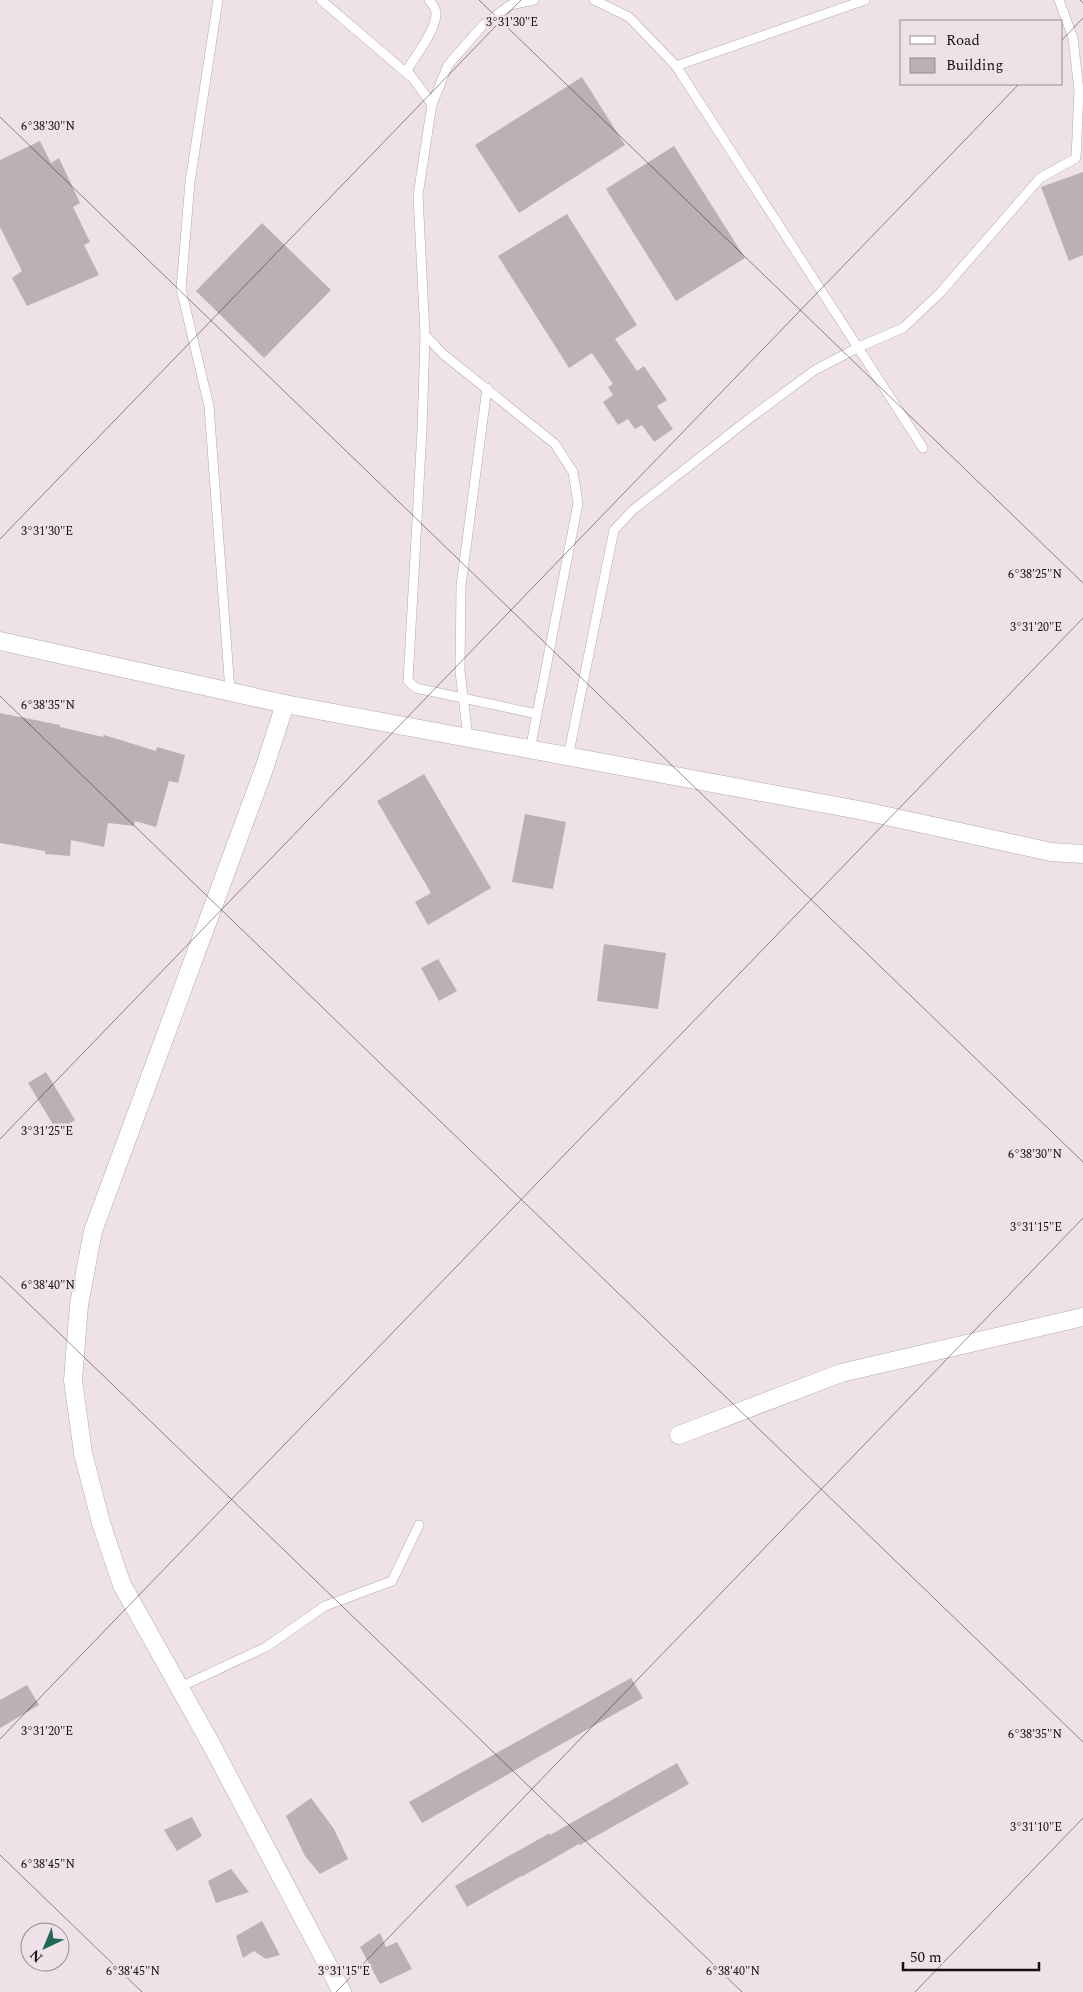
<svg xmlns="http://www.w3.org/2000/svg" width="1083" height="1992" font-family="Spectral,serif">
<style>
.building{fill:#bbb0b5}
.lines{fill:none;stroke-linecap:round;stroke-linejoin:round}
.lane-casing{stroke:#b5a9af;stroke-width:10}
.street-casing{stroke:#b5a9af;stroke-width:19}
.lane{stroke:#fff;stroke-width:9}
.street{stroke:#fff;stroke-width:18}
.ticks{fill:none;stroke:#141012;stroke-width:1;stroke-opacity:0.45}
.ticks-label{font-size:12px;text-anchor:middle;fill:#141012;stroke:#eee1e7;stroke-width:5;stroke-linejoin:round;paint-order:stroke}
</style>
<rect width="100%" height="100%" fill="#eee1e7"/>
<g class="building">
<path d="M582,77L625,145L519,213L475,145Z"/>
<path d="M40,141L51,163L59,158L80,203L73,207L90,242L84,245L99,275L27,306L12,278L22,271L0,227V160Z"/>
<path d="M674,146L745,258L676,301L606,189Z"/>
<path d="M1083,172V255L1069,261L1041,187Z"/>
<path d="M567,214L637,325L615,339L637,371L644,366L667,400L657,406L673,429L654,442L642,425L635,429L628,419L618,425L603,402L613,395L608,387L613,384L592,353L569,368L498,256Z"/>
<path d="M262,223L331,290L264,358L196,291Z"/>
<path d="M0,713L60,725V727L103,737L104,735L156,751L157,747L185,755L178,783L169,781L156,827L135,821L134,826L108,823L104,847L71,840L70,856L45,854V851L0,843Z"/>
<path d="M424,774L491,888L428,925L415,902L431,893L377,801Z"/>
<path d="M525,814L566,822L553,889L512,882Z"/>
<path d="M604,944L666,953L658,1009L597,1001Z"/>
<path d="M438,959L457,991L439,1001L421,968Z"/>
<path d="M46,1072L75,1120L57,1131L28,1083Z"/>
<path d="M631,1678L643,1698L422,1823L409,1802Z"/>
<path d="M27,1685L39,1705L0,1728V1700Z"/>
<path d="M677,1763L689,1784L580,1845L579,1844L521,1877V1876L467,1907L455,1886L550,1833V1835Z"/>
<path d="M311,1798L334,1829L348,1859L320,1874L305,1856L286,1816Z"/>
<path d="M192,1817L202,1836L177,1851L164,1830Z"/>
<path d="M231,1869L249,1892L216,1903L208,1881Z"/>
<path d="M262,1921L280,1955L266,1959L254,1951L243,1958L236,1936Z"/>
<path d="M380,1933L386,1947L397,1942L412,1969L380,1984L360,1947Z"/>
</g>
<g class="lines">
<defs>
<g id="lane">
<path d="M218,0L190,182L181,289L209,406L230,691"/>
<path d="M321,0L410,76"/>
<path d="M429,0C433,5 436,8 436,14C436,29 417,54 409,67L408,72L432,104"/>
<path d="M594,0L629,17L676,66L923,448"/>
<path d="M676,66L865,0"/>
<path d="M425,335L422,430L408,681L416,688L537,714"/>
<path d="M468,738L460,671L461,586L487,388"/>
<path d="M530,750L578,503L573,472L555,444L443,354L425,335L418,195L432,104L448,65L483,25L510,5L534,0"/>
<path d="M568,757L614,530L633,510L750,418L815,370L859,347L903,328L940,293L1040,178L1076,158L1079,91L1073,38L1059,0"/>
<path d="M178,1688L266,1647L325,1606L392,1581L419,1525"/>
</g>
<g id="street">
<path d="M0,641L285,704L864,811L1051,852L1083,854"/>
<path d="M285,704L264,769L93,1231L79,1305L73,1380L83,1453L101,1523L122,1585L211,1744L342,1992"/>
<path d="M679,1435L841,1373L1083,1317"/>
</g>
</defs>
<use href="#lane" class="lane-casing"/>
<use href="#street" class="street-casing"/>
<use href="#lane" class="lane"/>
<use href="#street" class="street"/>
</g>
<path class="ticks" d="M479,0L1083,583M1080,0L1083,3M1062,40L1083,18M0,117L1083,1162M0,539L521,0M0,696L1083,1742M0,1139L1019,84M0,1276L742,1992M0,1739L1083,618M0,1855L142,1992M336,1992L1083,1218M915,1992L1083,1818"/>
<g class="ticks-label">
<text x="512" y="26">3°31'30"E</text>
<text x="48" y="130">6°38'30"N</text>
<text x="47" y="535">3°31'30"E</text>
<text x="1035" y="578">6°38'25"N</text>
<text x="1036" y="631">3°31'20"E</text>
<text x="48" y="709">6°38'35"N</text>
<text x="47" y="1135">3°31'25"E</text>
<text x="1035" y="1158">6°38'30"N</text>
<text x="1036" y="1231">3°31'15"E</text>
<text x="48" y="1289">6°38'40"N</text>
<text x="47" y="1735">3°31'20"E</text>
<text x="1035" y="1738">6°38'35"N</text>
<text x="1036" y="1831">3°31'10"E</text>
<text x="48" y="1868">6°38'45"N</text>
<text x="344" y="1975">3°31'15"E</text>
<text x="133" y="1975">6°38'45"N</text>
<text x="733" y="1975">6°38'40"N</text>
</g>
<rect x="900" y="20" width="162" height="65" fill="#eee1e7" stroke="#978d92"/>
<rect x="910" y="36" width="25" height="8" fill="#ffffff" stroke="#978d92"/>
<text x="946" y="45" font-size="15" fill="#141012">Road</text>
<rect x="910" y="58" width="25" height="15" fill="#bbb0b5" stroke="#978d92"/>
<text x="946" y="70" font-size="15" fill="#141012">Building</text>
<g transform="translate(45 1947) rotate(224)"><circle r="24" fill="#eee1e7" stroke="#978d92"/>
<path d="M0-4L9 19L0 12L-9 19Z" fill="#226657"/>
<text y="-8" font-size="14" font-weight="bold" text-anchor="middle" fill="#141012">N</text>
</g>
<path d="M903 1962v8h136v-8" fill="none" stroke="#141012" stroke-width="2.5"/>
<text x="910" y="1962" font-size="15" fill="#141012" stroke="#eee1e7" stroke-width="4" paint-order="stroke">50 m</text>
</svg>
